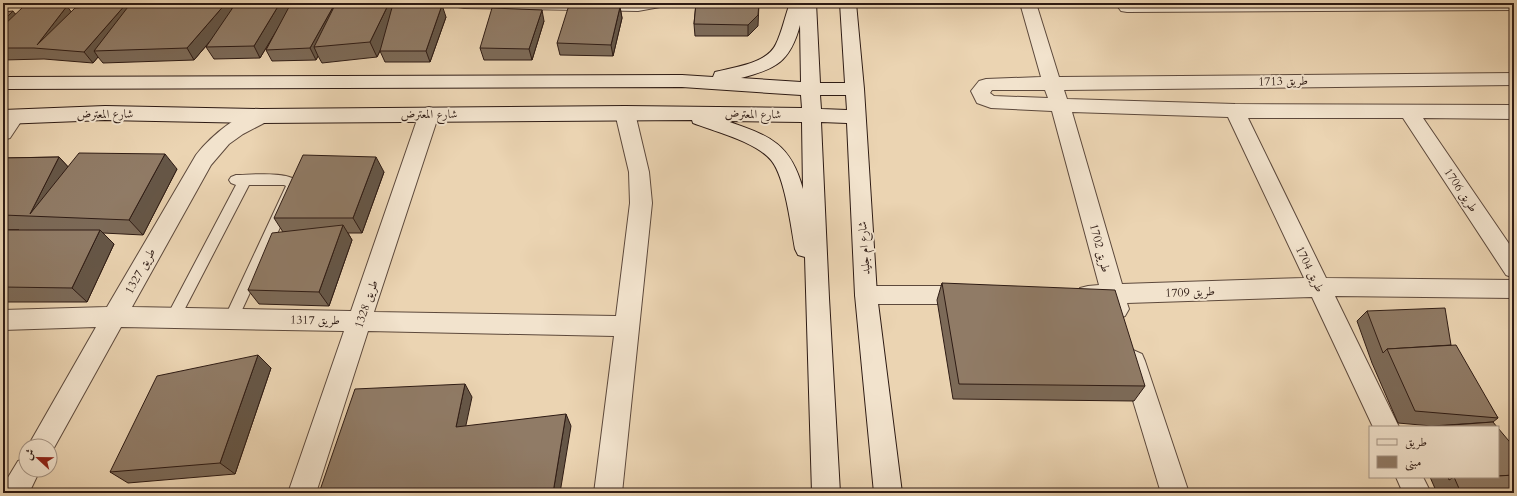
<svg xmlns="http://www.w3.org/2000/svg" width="1517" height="496" font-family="Cardo,Amiri,serif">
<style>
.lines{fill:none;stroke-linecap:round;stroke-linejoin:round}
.lane-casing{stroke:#5d493c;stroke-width:2}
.street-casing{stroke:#5d493c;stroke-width:2}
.secondary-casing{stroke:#2e1b14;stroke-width:2}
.lane{fill:#f2e3cd;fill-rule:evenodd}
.street{fill:#f2e3cd;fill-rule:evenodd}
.secondary{fill:#f2e3cd;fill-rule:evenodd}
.wall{fill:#7c6a58;stroke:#2e1b14}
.shaded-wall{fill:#655647;stroke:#2e1b14}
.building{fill:#907b66;stroke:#2e1b14}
.labels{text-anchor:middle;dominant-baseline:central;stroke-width:4;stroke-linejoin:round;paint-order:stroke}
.street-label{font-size:12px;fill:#2e1b14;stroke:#f2e3cd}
</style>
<rect width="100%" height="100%" fill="#ebd4b2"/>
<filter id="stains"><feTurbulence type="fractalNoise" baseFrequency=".005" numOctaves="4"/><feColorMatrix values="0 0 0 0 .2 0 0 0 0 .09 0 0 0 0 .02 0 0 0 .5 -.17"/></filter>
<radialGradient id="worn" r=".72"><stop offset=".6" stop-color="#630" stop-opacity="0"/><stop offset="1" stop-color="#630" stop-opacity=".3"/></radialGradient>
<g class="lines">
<defs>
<path id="lane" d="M236,175C251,175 292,170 300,184L236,323L231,325L226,323L224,319L286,186L284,185H249L178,322L173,324L168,322L166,318L168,314L236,185L231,183L229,180L231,177Z"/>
<g id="street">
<path d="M456,3H662L660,7L638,11L464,8L458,7Z"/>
<path d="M1020,3H1036L1059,77L1514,73V85L1064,90L1067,99L1235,104L1514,105V119L1423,118L1514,251V278L1506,275L1403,118H1248L1326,278L1514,280V298L1335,296L1399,427H1373L1312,297L1127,303L1129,309L1125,316L1117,319L1109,316L1104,304H1088L1080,302L1077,295L1080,288L1088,286L1099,285L1052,111L991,108L977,103L971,91L979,81L986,79L1041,77ZM992,90H1045L1048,98L994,96L990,93ZM1072,112L1228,117L1304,278L1122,284Z"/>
<path d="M1121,3H1514V10L1127,12L1121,11L1118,7Z"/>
<path d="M625,106L632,108L635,113L649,172L652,203L622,493H594L614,336L368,331L316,493H288L344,331L121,327L50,455V446H28L96,327L3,330V310L107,307L196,155C209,138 245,105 268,111L271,116L268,121L243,134L229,144L211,165L132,307L351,311L419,114L422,109L429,107L436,109L439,114L374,312L616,316L630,203L629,172L615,113L618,108Z"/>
<path d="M14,110L21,112L24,117L10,138L3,140C3,127 0,115 14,110Z"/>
<path d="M866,286H969L977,288L980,295L977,302L969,304H866L858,302L855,295L858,288Z"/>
<path d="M1133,350L1142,354L1145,361L1189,493H1161L1121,361L1124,354Z"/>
<path d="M26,458V470H40L29,493H3L4,484L18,461Z"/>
<path d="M1396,477H1423L1431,493H1403Z"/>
</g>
<path id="secondary" d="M790,3H816L820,83H845L840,3H856L864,89L877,295L902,493H874L855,295L847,123L821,122L829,298L840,493H812L805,257L798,255L795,249C791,227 785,176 771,160C754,141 716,132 693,123L692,120L261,123L105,120L3,124V110L105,106L261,109L625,106L802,108L801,95L682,87L3,89V77L682,75L713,77L715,72C733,67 767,64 776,44C782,32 785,16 790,3ZM800,25L801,82L741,78C776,69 790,62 800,25ZM820,95H846L847,110L821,109ZM727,121L802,122L803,189C790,142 769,136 727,121Z"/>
</defs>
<use href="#lane" class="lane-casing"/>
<use href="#street" class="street-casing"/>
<use href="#secondary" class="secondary-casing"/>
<use href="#lane" class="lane"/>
<use href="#street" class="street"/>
<use href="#secondary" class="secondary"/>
</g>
<g class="wall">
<path d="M288,3L290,7H334L336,3H392L393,4L446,17L430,62H385L380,51L377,57L322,63L318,56L316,60L272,61L266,50L273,36L260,58L214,59L206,47L212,39L194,60L103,63L98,57L93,63L44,59L3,60V12L15,14L71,12L126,4L128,7L232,9Z"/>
<path d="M696,3L758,26L748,36H695L694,24Z"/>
<path d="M1114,3H1138L1137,5H1115Z"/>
<path d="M620,7L622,18L613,56L560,55L557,43Z"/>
<path d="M544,21L532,60H484L480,48Z"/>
<path d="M59,157L68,167L177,169L143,235L103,233L114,244L87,302H3V230H19H3V158Z"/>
<path d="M384,172L362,233H348L352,240L329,306L259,304L248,290L283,232L274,218Z"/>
<path d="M942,283L1145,386L1134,401L953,399L937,300Z"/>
<path d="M1367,311L1451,345L1498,418L1493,422L1432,426L1398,423L1372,363L1357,321Z"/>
<path d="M271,368L235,474L128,483L110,472Z"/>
<path d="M1430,477H1498L1514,493H1437Z"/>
</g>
<g class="shaded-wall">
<path d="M226,3H229L234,13L194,60L187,48Z"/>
<path d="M280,3H288L290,8L260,58L254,46Z"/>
<path d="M389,3H392L397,15L377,57L370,42Z"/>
<path d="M759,3L758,26L748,36V25Z"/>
<path d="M126,4L134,16L94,51L98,57L93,63L84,52Z"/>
<path d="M442,5L446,17L430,62L426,51Z"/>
<path d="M67,6L75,17L37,45Z"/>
<path d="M333,7L339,18L314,47L318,56L316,60L310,48Z"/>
<path d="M620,7L622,18L613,56L611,45Z"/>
<path d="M542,10L544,21L532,60L529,49Z"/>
<path d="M13,11L22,23L3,43V21Z"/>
<path d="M165,154L177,169L143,235L129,220Z"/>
<path d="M59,157L73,172L30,214Z"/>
<path d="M376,157L384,172L362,233L353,218Z"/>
<path d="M343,225L352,240L329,306L319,292Z"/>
<path d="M100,230L114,244L87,302L72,288Z"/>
<path d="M258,355L271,368L235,474L220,463Z"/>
<path d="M465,384L472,397L463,439L456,427Z"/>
<path d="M566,414L571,426L560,493H553Z"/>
</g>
<g class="building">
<path d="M131,3H226L187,48L94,51Z"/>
<path d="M236,3H280L254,46L206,47Z"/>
<path d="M336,3H389L370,42L314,47Z"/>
<path d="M696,3H759L758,15L748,25L694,24Z"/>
<path d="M126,4L84,52L34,48H3V26L23,7L67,6L37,45L75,8Z"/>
<path d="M393,4L442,5L426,51H380Z"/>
<path d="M569,5L620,7L611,45L557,43Z"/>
<path d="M289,7H333L310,48L266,50Z"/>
<path d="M492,8L542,10L529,49L480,48Z"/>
<path d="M13,11L3,21V12Z"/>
<path d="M79,153L165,154L129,220L3,215V158L59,157L30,214Z"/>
<path d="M303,155L376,157L353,218H274Z"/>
<path d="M343,225L319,292L248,290L272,233Z"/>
<path d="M3,230H100L72,288L3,287Z"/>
<path d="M942,283L1115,290L1145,386L959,384Z"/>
<path d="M1445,308L1451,345L1387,349L1383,353L1367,311Z"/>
<path d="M1456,345L1498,418L1415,411L1387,349Z"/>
<path d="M258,355L220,463L110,472L157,376Z"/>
<path d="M465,384L456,427L566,414L553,493H319L355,389Z"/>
<path d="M1493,422L1497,427H1425Z"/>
<path d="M1498,428L1514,447V475L1498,476Z"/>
<path d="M1514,475V493H1461L1454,477H1498V476Z"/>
<path d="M1448,477H1461H1454L1449,480Z"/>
</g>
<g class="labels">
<g class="street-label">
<text transform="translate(1283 81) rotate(-1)">طريق 1713</text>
<text transform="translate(105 114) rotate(-1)">شارع المعترض</text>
<text x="429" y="114">شارع المعترض</text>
<text transform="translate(753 114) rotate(1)">شارع المعترض</text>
<text transform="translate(1461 190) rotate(56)">طريق 1706</text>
<text transform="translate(864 248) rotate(-94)">شارع ام جليد</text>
<text transform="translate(1100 248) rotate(75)">طريق 1702</text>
<text transform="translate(1310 269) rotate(64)">طريق 1704</text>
<text transform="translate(140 271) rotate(-61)">طريق 1327</text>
<text transform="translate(1190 292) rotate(-2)">طريق 1709</text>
<text transform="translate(366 304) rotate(-71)">طريق 1328</text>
<text transform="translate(315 320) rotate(1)">طريق 1317</text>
</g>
</g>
<rect width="1517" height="496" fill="none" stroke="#ebd4b2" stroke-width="16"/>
<rect x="4" y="4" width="1509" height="488" fill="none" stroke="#2e1b14" stroke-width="2"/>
<rect x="8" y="8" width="1501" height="480" fill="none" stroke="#2e1b14"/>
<rect x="1369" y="426" width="130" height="52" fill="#f2e3cd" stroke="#a49383"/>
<rect x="1377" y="439" width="20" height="6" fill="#f2e3cd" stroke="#a49383"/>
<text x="1405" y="446" font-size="12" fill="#2e1b14">طريق</text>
<rect x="1377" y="456" width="20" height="12" fill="#907b66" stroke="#a49383"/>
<text x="1405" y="466" font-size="12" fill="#2e1b14">مبنى</text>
<g transform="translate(38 458) rotate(292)"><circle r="19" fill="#f2e3cd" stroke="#a49383"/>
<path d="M0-3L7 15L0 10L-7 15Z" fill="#8f2418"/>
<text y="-6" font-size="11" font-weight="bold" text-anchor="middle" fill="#2e1b14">ش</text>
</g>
<rect width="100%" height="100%" filter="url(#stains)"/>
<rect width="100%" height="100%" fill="url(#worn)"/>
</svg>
